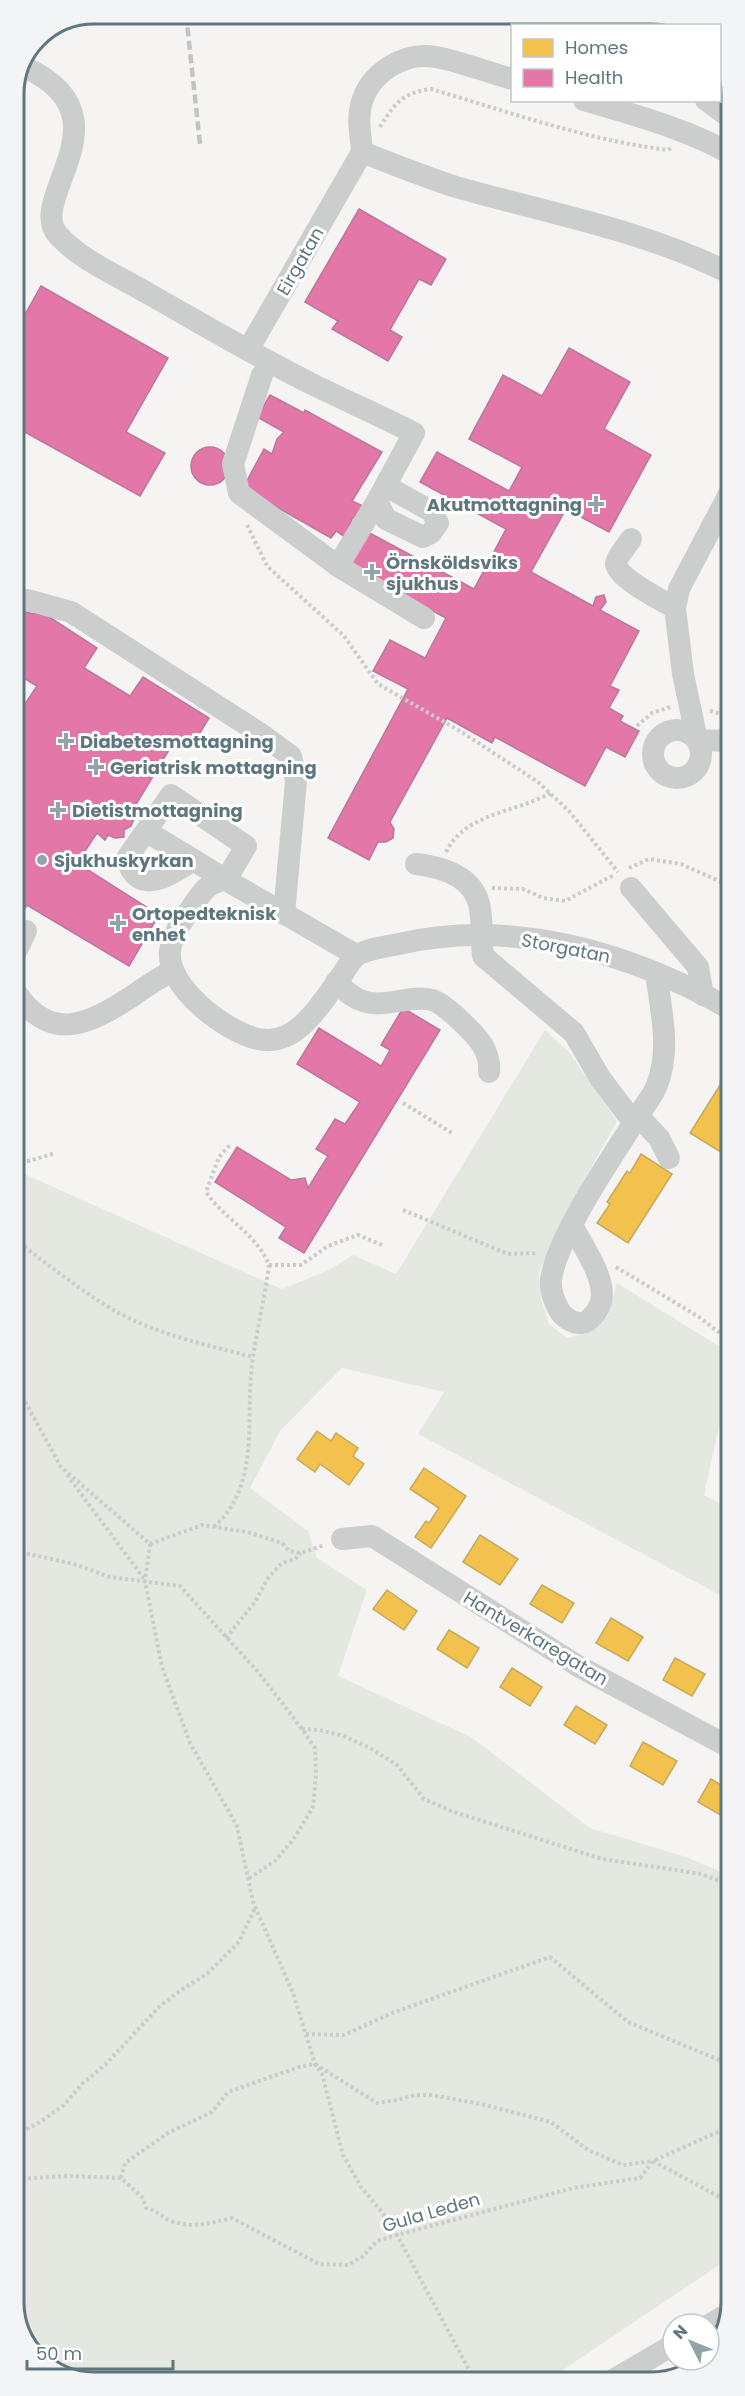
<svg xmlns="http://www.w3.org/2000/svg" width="745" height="2396" font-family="Poppins,sans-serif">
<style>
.green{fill:#e5e8e0}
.homes{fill:#f2c14e;stroke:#c6ab5d;stroke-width:1.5}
.health{fill:#e377a8;stroke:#bb779c;stroke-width:1.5}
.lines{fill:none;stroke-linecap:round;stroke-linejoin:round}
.path{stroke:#cacbcb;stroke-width:4;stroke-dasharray:3 3;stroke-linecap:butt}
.minor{stroke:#cccece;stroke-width:22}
.rail{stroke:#c1c4c4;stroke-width:4.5;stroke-dasharray:9 4.5;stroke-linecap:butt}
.poi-dot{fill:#93a3a7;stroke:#fff;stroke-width:2}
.labels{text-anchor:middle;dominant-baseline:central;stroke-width:6;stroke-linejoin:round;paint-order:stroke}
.street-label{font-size:18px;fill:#5e777f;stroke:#fff}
.poi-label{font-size:18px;font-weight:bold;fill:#5e777f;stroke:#fff;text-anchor:start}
.rim{fill:none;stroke:#5e777f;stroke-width:3}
</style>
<rect width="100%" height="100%" fill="#f5f4f2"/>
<path class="green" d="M545,1030L568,1051L617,1121L577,1193L539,1272L541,1299L549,1324L567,1338L587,1333L608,1316L617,1283L730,1353V1376L704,1495L731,1510V1601L418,1434L444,1392L342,1368L280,1431L250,1488L308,1531L317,1558L367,1590L338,1676L471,1737L590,1828L686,1857L731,1876V2257L548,2380L88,2382L41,2363L16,2323L15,1170L282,1289L329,1270L353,1255L396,1274Z"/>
<g class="homes">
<path d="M727,1074L730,1076V1144L724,1154L690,1133Z"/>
<path d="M641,1154L672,1174L628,1243L597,1223L610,1204L607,1202L627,1171L630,1173Z"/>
<path d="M317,1431L331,1441L336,1433L358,1448L353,1456L364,1464L349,1485L320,1464L315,1472L297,1459Z"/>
<path d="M424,1468L466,1496L431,1548L415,1537L426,1521L429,1523L439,1508L410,1489Z"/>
<path d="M480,1535L518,1559L500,1585L463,1562Z"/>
<path d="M542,1585L574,1603L562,1623L530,1604Z"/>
<path d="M387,1590L417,1611L404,1630L373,1609Z"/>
<path d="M611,1618L643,1637L628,1661L596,1643Z"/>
<path d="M449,1630L479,1648L467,1668L437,1649Z"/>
<path d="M675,1658L705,1674L692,1696L663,1680Z"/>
<path d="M512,1668L542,1687L530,1706L500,1687Z"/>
<path d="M576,1706L607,1725L595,1744L564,1725Z"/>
<path d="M643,1742L677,1761L663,1785L630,1766Z"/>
<path d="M711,1779L731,1791V1821L698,1802Z"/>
</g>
<g class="health">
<path d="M359,209L446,259L431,285L419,279L390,330L402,337L388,361L332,329L338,321L305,302Z"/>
<path d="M41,286L168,358L126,432L165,453L140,496L14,426V334Z"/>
<path d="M569,348L630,382L604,429L651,455L609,532L566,509L531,572L593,606L596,597L604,595L606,602L600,610L639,631L610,686L619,690L609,708L623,716L620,721L639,731L625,757L606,747L585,786L495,737L492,743L447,718L390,822L394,829L393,838L386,842H378L369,860L328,838L408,689L373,671L390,640L425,658L446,618L348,565L366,531L474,589L506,529L420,482L437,452L509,491L522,467L469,439L503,375L542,396Z"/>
<path d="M270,395L304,413L305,410L382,452L352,501L365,507L352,519L345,537L336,531L331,538L243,488L264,449L272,454L277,439L284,432L257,417Z"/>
<circle cx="210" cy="466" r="19"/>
<path d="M37,609L97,648L84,668L130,696L143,677L209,718L191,748L175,740L132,811L134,819L131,826L124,830V837L115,838L108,835L105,840L97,833L77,863L159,915L129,966L27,905L15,924L14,785L20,776L14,772V697L25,704L37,686L14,672V611L21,610L33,614Z"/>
<path d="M403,1008L440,1030L304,1253L279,1238L286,1227L215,1182L237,1147L291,1180L305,1178L308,1188L328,1156L316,1149L335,1119L345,1124L360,1102L297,1064L319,1028L381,1066L390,1050L381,1045Z"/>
</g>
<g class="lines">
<g class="path">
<path d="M549,14L568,26"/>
<path d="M380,127C395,103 402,93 431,89C509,112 587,140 668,150L671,148"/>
<path d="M247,525L267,566L344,636L378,684L460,731L538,782L569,811L618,872"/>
<path d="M710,711L730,716"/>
<path d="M637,726L652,713L670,707"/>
<path d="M446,852C466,812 516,813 550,793"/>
<path d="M629,868L649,859L681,864L730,886"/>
<path d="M492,888L523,889L543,898L565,901L614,875"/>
<path d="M403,1103L452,1133"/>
<path d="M15,1160L29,1161L55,1153"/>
<path d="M403,1210L508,1254L536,1253"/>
<path d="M15,1239C48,1265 81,1291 117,1312C158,1335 208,1345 253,1357"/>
<path d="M269,1265H301L328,1246L358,1235L382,1245"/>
<path d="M616,1267L699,1317L730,1341"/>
<path d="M15,1387L22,1396L61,1467L150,1544L145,1581L162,1667L190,1743L237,1826L253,1902L293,1993L315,2064L322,2074L343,2155L361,2187L382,2212L397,2235L475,2381"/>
<path d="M67,1475L145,1580"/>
<path d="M214,1527C261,1485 245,1420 252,1365C256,1332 265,1298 269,1265C257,1234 224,1219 206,1192L219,1157L230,1145"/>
<path d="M150,1544L202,1525L247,1532L282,1543L289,1551L301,1553L324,1545"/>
<path d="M15,1551L74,1564L110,1577L180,1586L259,1673L302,1729L315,1748L316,1775L313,1807L293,1840L275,1861L248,1879"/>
<path d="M226,1638L255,1602L268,1578L282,1563L295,1559L301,1553"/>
<path d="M302,1729L319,1730L344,1736L370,1748L397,1765L424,1799L451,1811L602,1859L702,1874L731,1886"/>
<path d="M306,2034L344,2035L392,2013L550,1957L628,2022L731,2065"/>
<path d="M16,2135L40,2122L64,2105L82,2084L105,2065L159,2007L181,1990L207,1974L239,1942L255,1908"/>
<path d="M121,2178L125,2163L168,2133L212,2112L228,2092L299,2067L315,2064L377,2103L397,2100L415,2095H431L481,2104L551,2122L588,2150L623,2165L653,2161L731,2203"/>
<path d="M16,2179L68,2176L121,2178L143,2198L146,2208C157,2210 161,2217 171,2221C194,2229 209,2223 232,2218L319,2264L348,2265L362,2257L377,2241L397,2235L573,2188L640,2178L653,2161L731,2126"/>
</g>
<g class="minor">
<path d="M587,14L603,26"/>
<path d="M24,67C133,116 25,199 58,235C81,261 119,276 149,294C204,325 259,358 316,386C349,402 382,417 414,433L377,501L386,519L423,537L431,533L438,523L431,511L386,486"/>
<path d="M584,100C630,114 688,129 729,153"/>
<path d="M706,100L729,117"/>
<path d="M362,152C393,164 424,177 456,187C547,213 644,230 729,273"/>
<path d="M248,350L362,152C361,137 357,120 361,105C369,73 404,51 436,57C462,62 487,72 512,79"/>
<path d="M262,375L233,464L239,493L338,566L424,618"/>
<path d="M729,494L679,589L675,608L683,674L697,740L730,741"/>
<path d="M631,539C627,546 617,556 616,563C615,577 663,601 675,608"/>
<path d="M338,566L377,501"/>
<path d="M14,602L28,600L71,612L261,734L291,756L296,781L284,914"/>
<circle cx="677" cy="754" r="24"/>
<path d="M146,831L226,880L246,846L171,795L127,858C136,899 173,874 193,860"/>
<path d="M416,864C441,867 472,875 479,904C483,920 481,940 483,956L574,1033L600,1078L634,1123"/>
<path d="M631,888L698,967L703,995"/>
<path d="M15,954L26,931"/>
<path d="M356,955L226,880C209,881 201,893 192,907C183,920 172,934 170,951C166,987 226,1032 258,1039C297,1048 322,1002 342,975C346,969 350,961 356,956C363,950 388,946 399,944C513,918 630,952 730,1009"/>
<path d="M336,982C344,989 352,998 363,1001C385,1009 409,994 432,1000C444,1003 476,1034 483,1046C488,1055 490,1062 489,1072"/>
<path d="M15,991C51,1045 90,1024 134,995C146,986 160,978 173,970"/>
<path d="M638,1116L659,1138L669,1158"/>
<path d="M572,1225C583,1248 615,1288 596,1312C592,1317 588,1322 582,1323C573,1324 563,1317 559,1310C554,1301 550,1291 551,1280C556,1238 614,1154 638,1116C644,1106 653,1096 657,1085C671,1049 661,1011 656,973"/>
<path d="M342,1539L372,1536L578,1666L731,1748"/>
<path d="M709,2325L728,2314"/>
<path d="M613,2380L673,2345"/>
</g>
<path class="rail" d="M186,14L200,144"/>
</g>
<g class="poi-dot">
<path d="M593 495h6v6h6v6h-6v6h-6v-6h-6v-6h6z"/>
<path d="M369 563h6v6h6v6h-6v6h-6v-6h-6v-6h6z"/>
<path d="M63 732h6v6h6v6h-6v6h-6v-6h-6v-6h6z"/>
<path d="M93 758h6v6h6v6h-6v6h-6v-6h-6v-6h6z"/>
<path d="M55 801h6v6h6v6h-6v6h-6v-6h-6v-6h6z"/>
<circle cx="42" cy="860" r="6"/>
<path d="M115 914h6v6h6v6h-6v6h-6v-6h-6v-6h6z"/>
</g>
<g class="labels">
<g class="street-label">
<text transform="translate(300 261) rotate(-60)">Eirgatan</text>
<text transform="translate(566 948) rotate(11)">Storgatan</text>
<text transform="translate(536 1638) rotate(31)">Hantverkaregatan</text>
<text transform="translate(431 2212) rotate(-16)">Gula Leden</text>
</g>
<g class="poi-label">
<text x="582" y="504" text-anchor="end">Akutmottagning</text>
<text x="386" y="562">Örnsköldsviks<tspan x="386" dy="21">sjukhus</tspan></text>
<text x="80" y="741">Diabetesmottagning</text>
<text x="110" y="767">Geriatrisk mottagning</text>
<text x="72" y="810">Dietistmottagning</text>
<text x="54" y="860">Sjukhuskyrkan</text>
<text x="132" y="913">Ortopedteknisk<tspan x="132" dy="21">enhet</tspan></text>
</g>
</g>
<path d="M0 0H745V2396H0ZM94 24H651A70 70 0 0 1 721 94V2302A70 70 0 0 1 651 2372H94A70 70 0 0 1 24 2302V94A70 70 0 0 1 94 24Z" fill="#f2f4f5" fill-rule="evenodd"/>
<path class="rim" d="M94 24H651A70 70 0 0 1 721 94V2302A70 70 0 0 1 651 2372H94A70 70 0 0 1 24 2302V94A70 70 0 0 1 94 24Z"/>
<rect x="511" y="24" width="210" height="78" fill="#ffffff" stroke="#bfc9cc" stroke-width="1.5"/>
<rect x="523" y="39" width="30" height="18" fill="#f2c14e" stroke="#bfc9cc" stroke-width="1.5"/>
<text x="565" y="54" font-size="18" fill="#5e777f">Homes</text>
<rect x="523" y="69" width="30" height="18" fill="#e377a8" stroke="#bfc9cc" stroke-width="1.5"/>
<text x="565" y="84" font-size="18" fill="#5e777f">Health</text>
<g transform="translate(691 2342) rotate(313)"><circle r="28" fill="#ffffff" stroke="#bfc9cc" stroke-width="1.5"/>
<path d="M0-4.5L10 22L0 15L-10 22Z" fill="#93a3a7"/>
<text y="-9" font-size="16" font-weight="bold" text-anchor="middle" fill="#5e777f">N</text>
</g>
<path d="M27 2360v9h146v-9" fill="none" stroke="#5e777f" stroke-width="3"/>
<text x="36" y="2360" font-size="18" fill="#5e777f" stroke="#ffffff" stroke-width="4.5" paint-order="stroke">50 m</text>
</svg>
